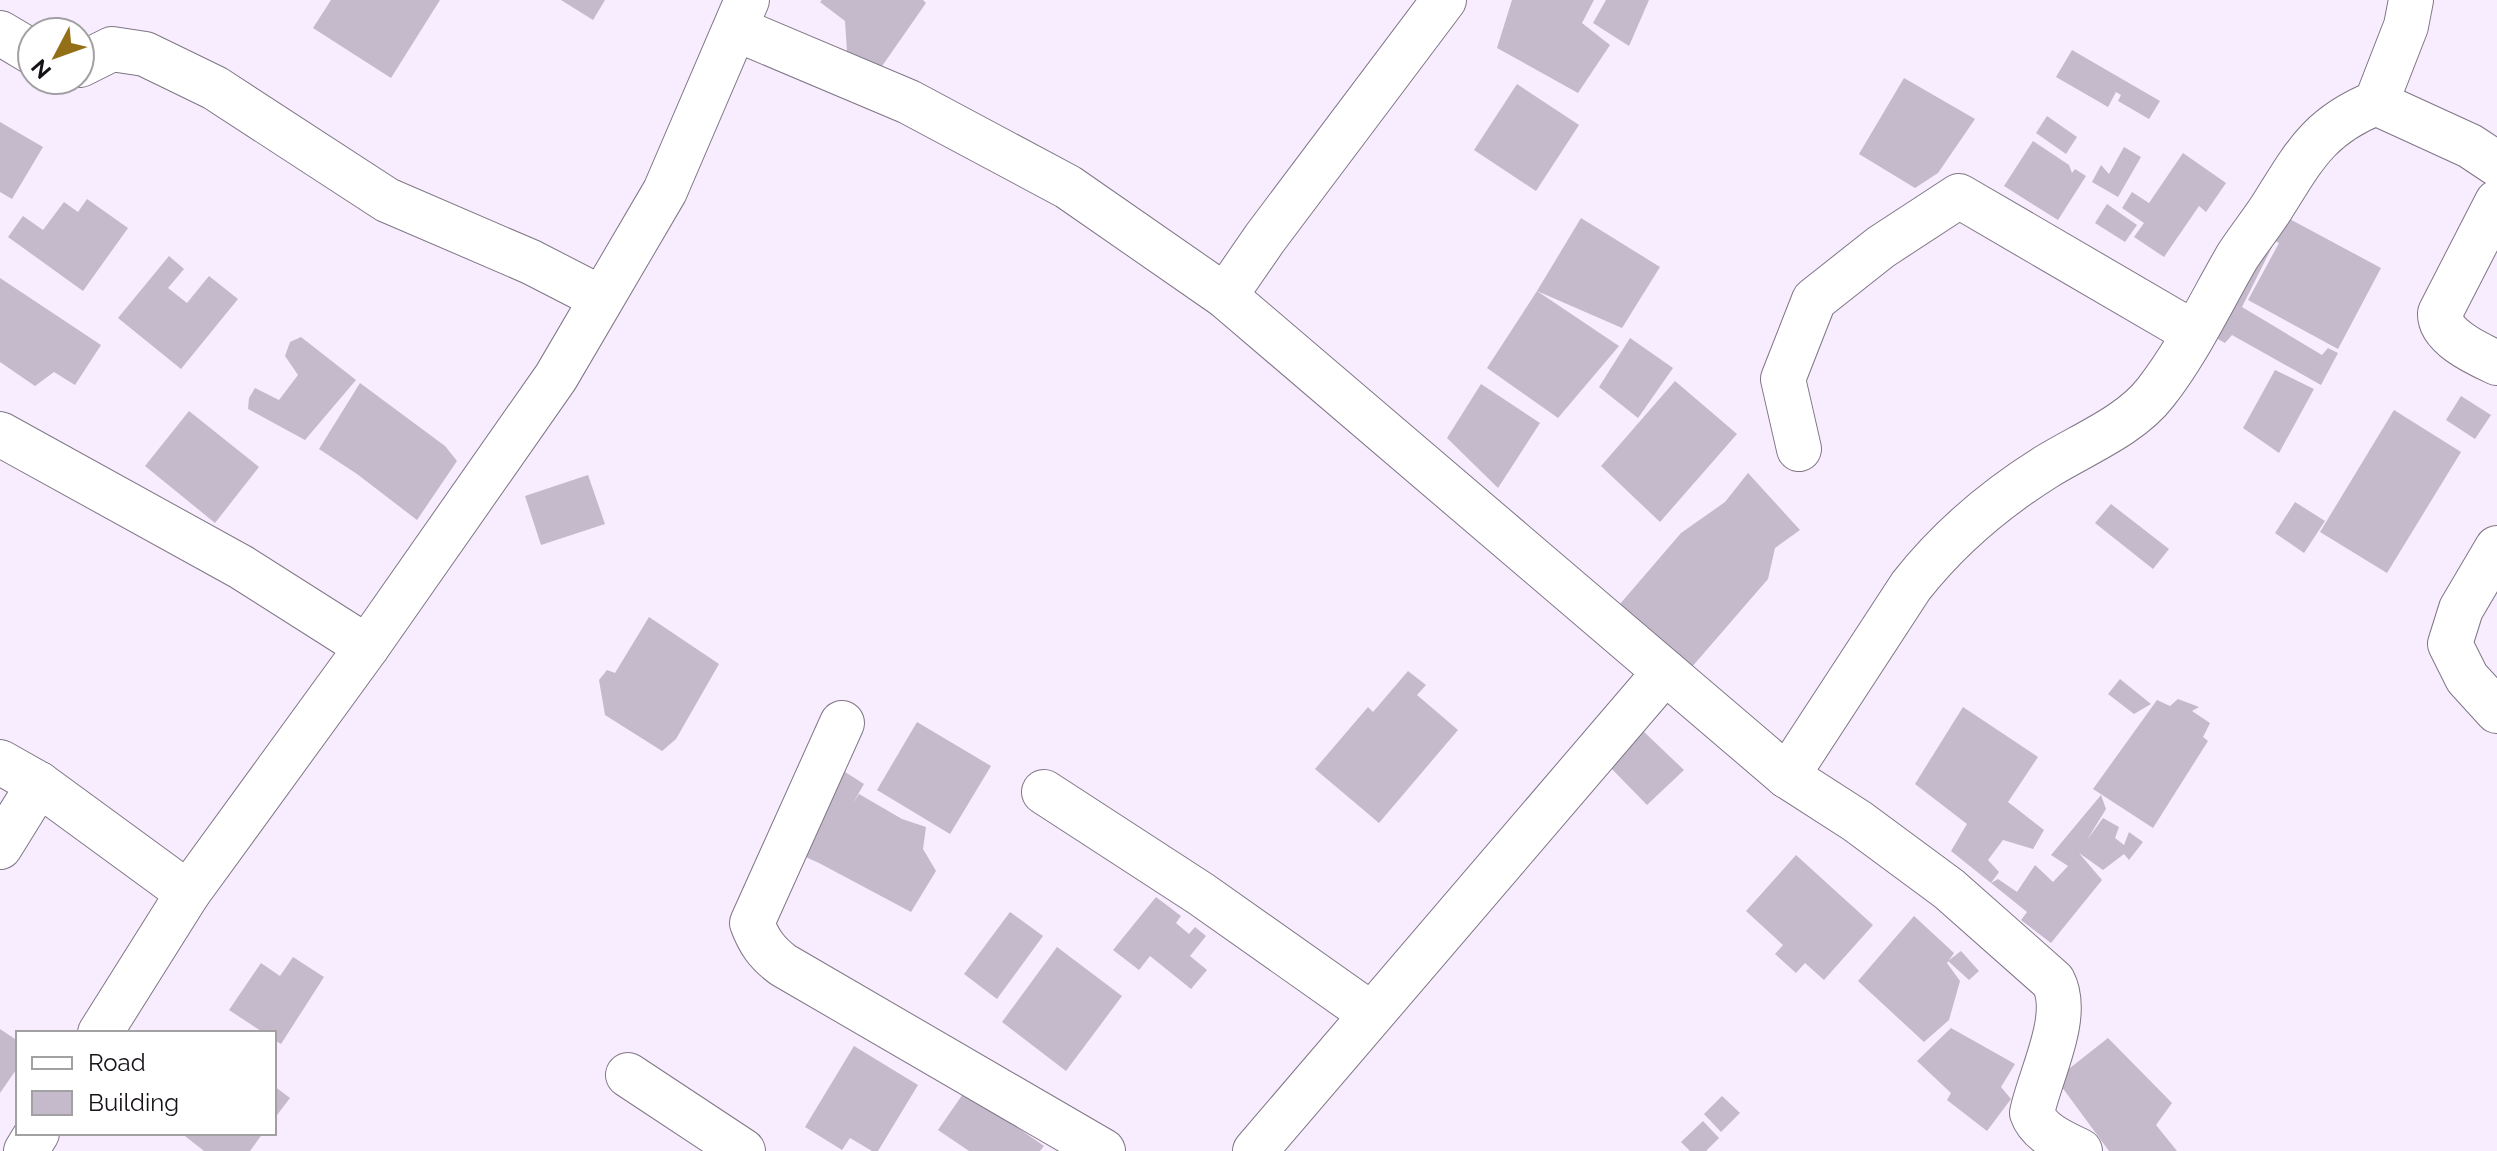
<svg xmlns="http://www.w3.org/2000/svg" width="2497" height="1151" font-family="Raleway,sans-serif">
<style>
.building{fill:#c4bacb}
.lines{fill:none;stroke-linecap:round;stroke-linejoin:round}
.minor-casing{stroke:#7f7685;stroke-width:46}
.minor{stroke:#fff;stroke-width:44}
</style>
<rect width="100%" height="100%" fill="#f8edff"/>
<g class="building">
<path d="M331,0H440L391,78L313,28Z"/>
<path d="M561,0H605L593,20Z"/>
<path d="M822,0H923L926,3L880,69L847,52L845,21L820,2Z"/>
<path d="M1512,0H1594L1582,23L1610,45L1578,93L1497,48Z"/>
<path d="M1606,0H1649L1629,46L1593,23Z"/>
<path d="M2072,50L2160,101L2149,119L2118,101L2121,95L2116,92L2108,107L2056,77Z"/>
<path d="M1904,78L1975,119L1938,173L1915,188L1859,154Z"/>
<path d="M1517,84L1579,125L1536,191L1474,150Z"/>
<path d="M2047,116L2077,137L2066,154L2036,133Z"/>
<path d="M0,122L43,147L12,199L0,192Z"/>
<path d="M2033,141L2069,165L2072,173L2075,169L2086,176L2058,220L2004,186Z"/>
<path d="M2124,147L2141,157L2118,197L2092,182L2101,165L2109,174Z"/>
<path d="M2183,153L2226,183L2206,212L2199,206L2164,257L2134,237L2144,223L2122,208L2132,192L2149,203Z"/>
<path d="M87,199L128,228L83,291L8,237L23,216L43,230L64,202L78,212Z"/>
<path d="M2107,204L2137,225L2125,242L2095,223Z"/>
<path d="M2273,210L2381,268L2338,349L2248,300L2279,243L2260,233Z"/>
<path d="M1581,218L1660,267L1622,328L1537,291Z"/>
<path d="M2241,232L2272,247L2242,307L2322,355L2328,348L2338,353L2321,385L2232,335L2225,343L2207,333Z"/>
<path d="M169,256L184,269L168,288L187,303L209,276L238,299L181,369L118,318Z"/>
<path d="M0,278L101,345L75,385L54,372L35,386L0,362Z"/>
<path d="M1537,291L1619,346L1558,418L1487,368Z"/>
<path d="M301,337L356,380L305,440L248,409L249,398L255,388L279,400L298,375L285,356L290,342Z"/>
<path d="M1630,338L1673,368L1638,418L1599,387Z"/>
<path d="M2275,370L2314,389L2279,453L2243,428Z"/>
<path d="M1675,381L1737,434L1660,522L1601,466Z"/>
<path d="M360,383L445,446L457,461L417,520L357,474L319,449Z"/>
<path d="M1481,384L1540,423L1498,488L1447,438Z"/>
<path d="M2461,396L2491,415L2475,439L2446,420Z"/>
<path d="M2394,410L2461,452L2387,573L2320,532Z"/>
<path d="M189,411L259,467L215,523L145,466Z"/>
<path d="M1748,473L1800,530L1775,548L1768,579L1691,668L1620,604L1681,533L1725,502Z"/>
<path d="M588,475L605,524L541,545L525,496Z"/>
<path d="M2295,502L2325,521L2304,553L2275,533Z"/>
<path d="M2111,504L2169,549L2153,569L2095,523Z"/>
<path d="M649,617L719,664L676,739L662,751L605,715L599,680L607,670L615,673Z"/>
<path d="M1408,671L1426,685L1417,695L1458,730L1379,823L1315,769L1368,707L1373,712Z"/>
<path d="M2120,679L2151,704L2134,714L2108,694Z"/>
<path d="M2178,699L2199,707L2192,711L2210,723L2203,737L2208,741L2153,828L2093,789L2157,700L2170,706Z"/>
<path d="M1963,707L2038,757L2008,802L2044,830L2033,849L2003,840L1988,860L1999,872L1991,883L1951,851L1967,824L1915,784Z"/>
<path d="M917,722L991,766L950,834L877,790Z"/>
<path d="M1642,730L1684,770L1647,805L1607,764Z"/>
<path d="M834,765L864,784L853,803L859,794L902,819L926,827L923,849L936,871L911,912L819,863L790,850Z"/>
<path d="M2101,795L2106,809L2087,840L2103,818L2119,827L2115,838L2124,845L2129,832L2143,842L2129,860L2124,854L2103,870L2079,853L2102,880L2051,943L2021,920L2027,912L1991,883L1998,879L2017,892L2035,865L2053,882L2068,866L2051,855Z"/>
<path d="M1796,855L1873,925L1824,980L1805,963L1796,973L1775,954L1783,945L1746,911Z"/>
<path d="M1156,897L1181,916L1176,923L1189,934L1195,927L1206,936L1190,956L1207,970L1191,989L1150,956L1139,970L1113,950Z"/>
<path d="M1010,912L1043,936L997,999L964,974Z"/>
<path d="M1914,916L1954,953L1947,963L1960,981L1949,1020L1924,1042L1858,981Z"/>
<path d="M1057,947L1122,996L1066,1071L1002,1022Z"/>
<path d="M1961,951L1979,971L1969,980L1948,961Z"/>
<path d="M293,957L324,977L281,1044L274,1040V1033H264L229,1010L261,963L280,976Z"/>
<path d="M1951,1028L2015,1064L2001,1087L2011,1099L1987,1131L1947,1100L1951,1093L1917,1061Z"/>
<path d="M0,1029L18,1041V1067L0,1093Z"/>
<path d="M2108,1038L2172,1103L2156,1125L2177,1151H2109L2056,1079Z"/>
<path d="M854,1046L918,1085L878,1151H872L850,1138L842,1150L805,1127Z"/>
<path d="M274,1086L290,1098L274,1119Z"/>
<path d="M965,1091L1044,1146L1040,1151H969L938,1130Z"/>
<path d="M1722,1096L1740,1113L1721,1132L1704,1114Z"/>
<path d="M1703,1121L1719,1138L1706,1151H1690L1681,1142Z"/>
<path d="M181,1133H263L250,1151H204Z"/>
</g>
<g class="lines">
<defs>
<g id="minor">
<path d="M736,29L909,102L1068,187L1225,296L1787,776L1857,821L1949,889L2053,981C2072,1016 2039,1077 2032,1113C2039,1133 2062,1142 2080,1151"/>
<path d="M0,33L32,52"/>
<path d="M80,65L112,49L145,54L215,88L387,200L531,262L601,298"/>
<path d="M2376,103L2406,26L2411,0"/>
<path d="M2497,202L2440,313C2439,337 2478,354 2497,363"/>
<path d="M1225,296L1265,238L1444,0"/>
<path d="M0,434L241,567L367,647"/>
<path d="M1799,449L1783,379L1814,300L1881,247L1959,196L2194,333"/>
<path d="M2497,548L2461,609L2450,644L2467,678L2497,711"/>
<path d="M842,723L752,923C759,942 767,953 783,965L1103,1151"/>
<path d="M0,762L39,784L188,893"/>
<path d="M1787,776L1911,586C1948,539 1995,499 2046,467C2083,444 2130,426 2156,392C2188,351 2211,302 2237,257C2248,240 2261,224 2272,207C2303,158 2318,126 2376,103L2470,146L2497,164"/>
<path d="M1044,792L1201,894L1371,1014"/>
<path d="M0,847L39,784"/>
<path d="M100,1033L188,893L367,647L556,377L665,191L747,0"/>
<path d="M628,1075L743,1151"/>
<path d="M26,1151L37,1133"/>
<path d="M1255,1151L1665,672"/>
</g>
</defs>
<use href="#minor" class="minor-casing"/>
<use href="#minor" class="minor"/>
</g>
<rect x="16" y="1031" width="260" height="104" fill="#ffffff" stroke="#a2a0a3" stroke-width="2"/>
<rect x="32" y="1057" width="40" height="12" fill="#ffffff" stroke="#a2a0a3" stroke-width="2"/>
<text x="88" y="1071" font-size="24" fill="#161218">Road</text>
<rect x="32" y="1091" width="40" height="24" fill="#c4bacb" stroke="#a2a0a3" stroke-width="2"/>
<text x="88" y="1111" font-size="24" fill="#161218">Building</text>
<g transform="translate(56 56) rotate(229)"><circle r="38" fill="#ffffff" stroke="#a2a0a3" stroke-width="2"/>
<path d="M0-6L14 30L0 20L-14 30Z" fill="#937017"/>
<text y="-12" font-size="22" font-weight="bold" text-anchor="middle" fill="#161218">N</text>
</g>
</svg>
